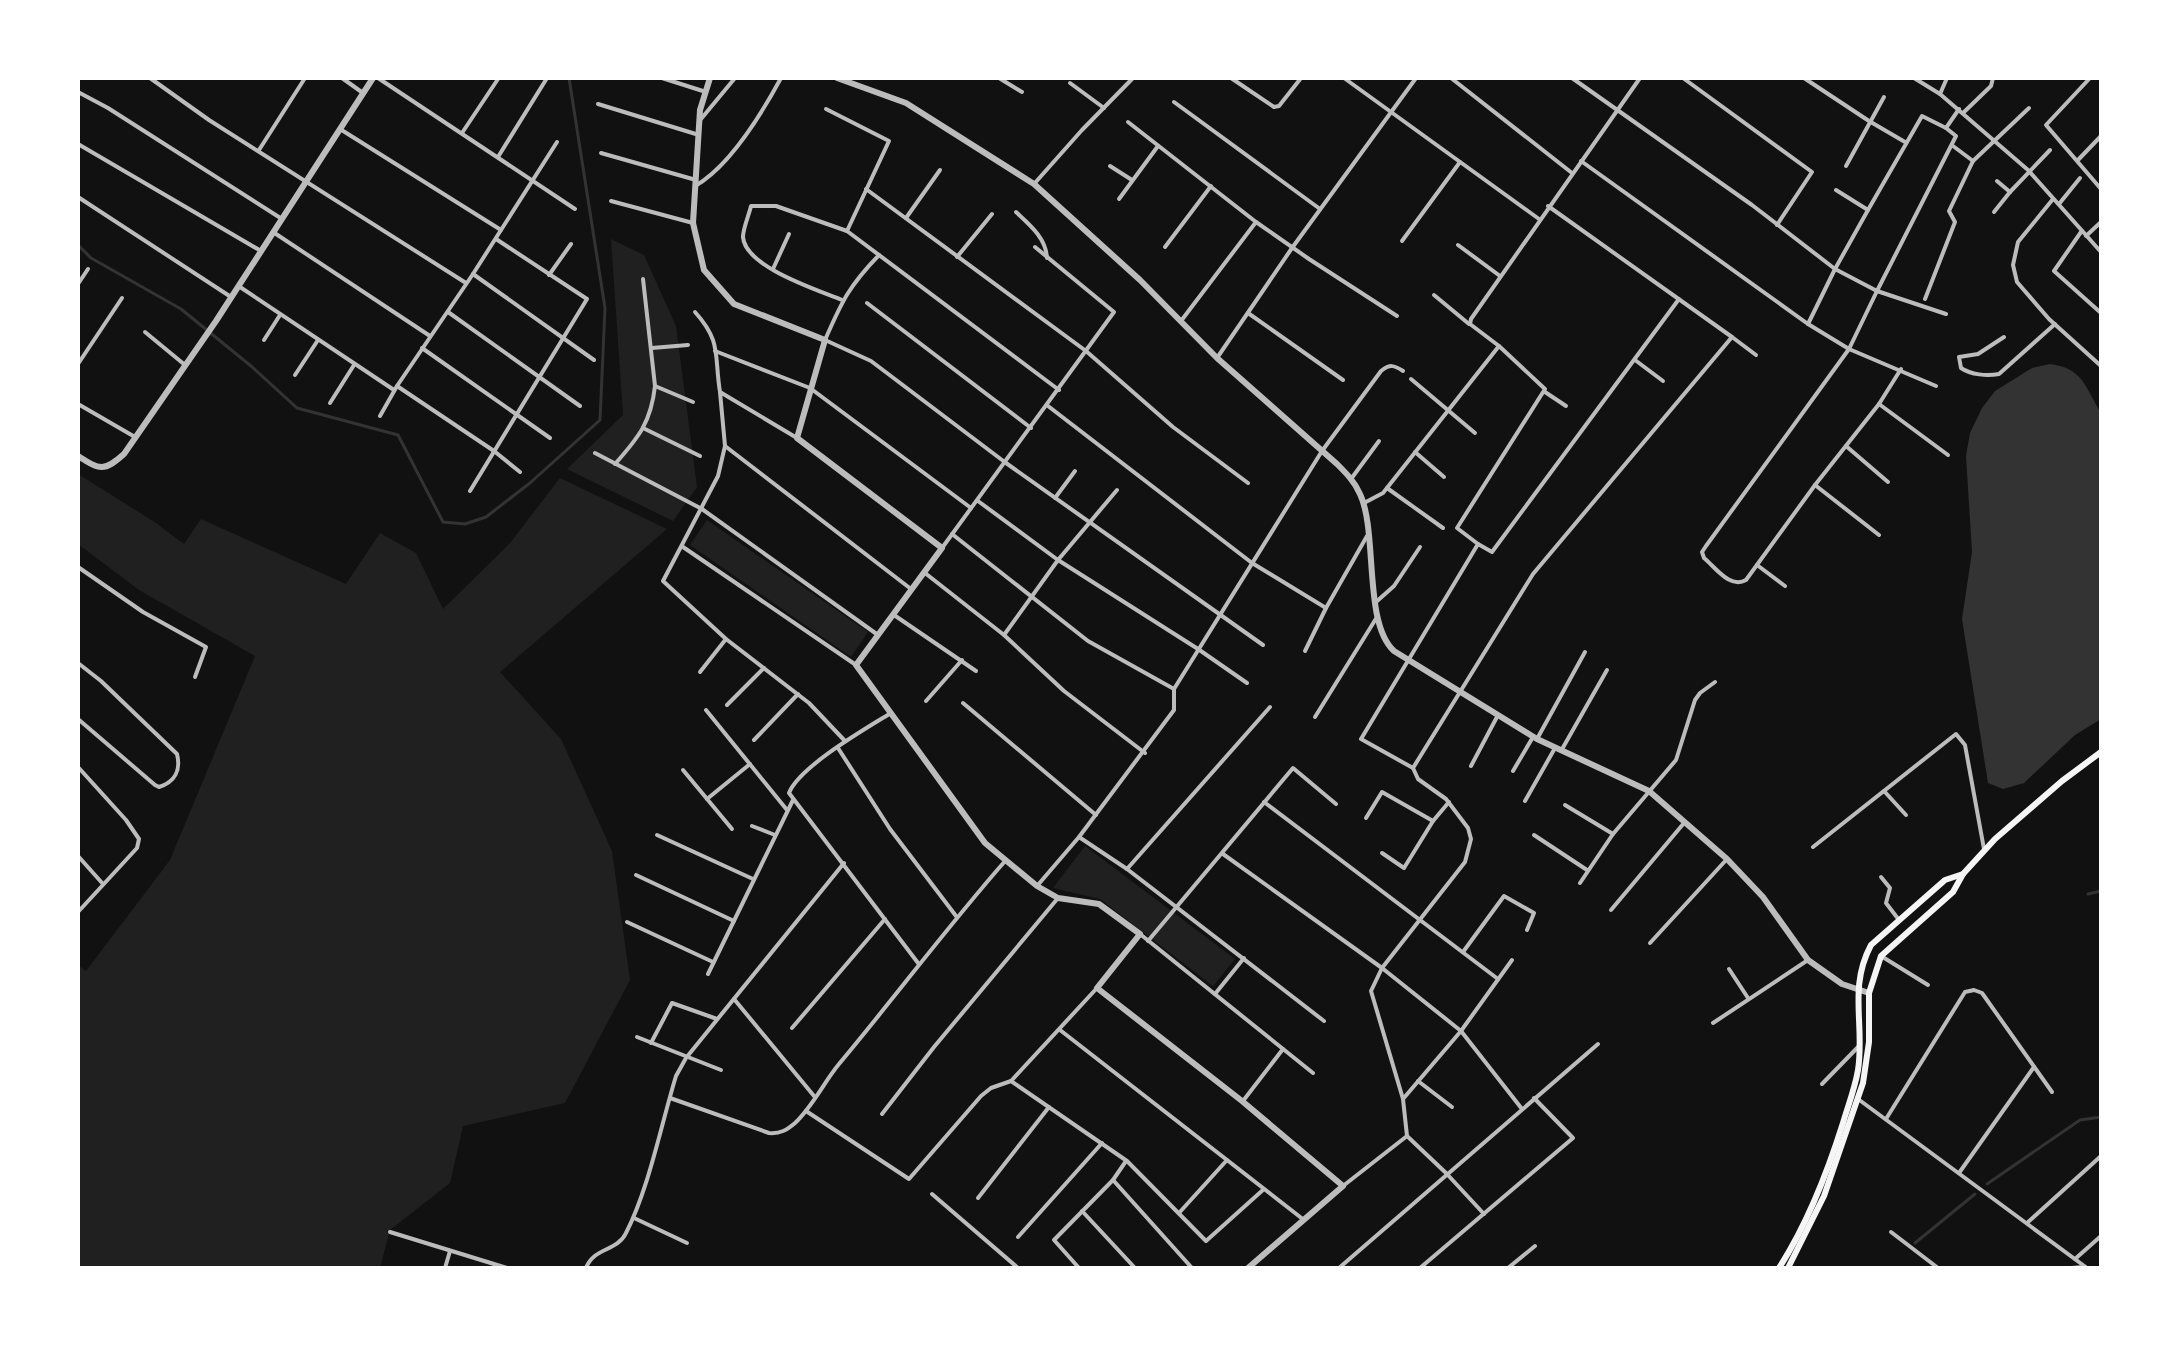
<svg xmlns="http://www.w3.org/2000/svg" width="2179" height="1346" font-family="'Playfair Display',serif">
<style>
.green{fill:#202020}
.water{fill:#333}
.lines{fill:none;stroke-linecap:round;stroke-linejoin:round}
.stream{stroke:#333;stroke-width:3}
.minor{stroke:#bcbcbc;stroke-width:4}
.tertiary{stroke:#bcbcbc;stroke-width:6}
.secondary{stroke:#f5f5f5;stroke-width:6}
</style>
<rect width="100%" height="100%" fill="#111"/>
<g class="green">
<path d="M611,239L644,255L676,326L697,487L673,521L567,469L623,415Z"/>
<path d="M78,474L153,521L184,544L201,519L346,584L380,533L416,553L443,609L510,543L560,478L667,529L500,672L561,739L612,851L630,980L565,1103L463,1126L450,1183L390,1230L380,1268H78V965L86,971L170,860L255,656L139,590L78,544Z"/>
<path d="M707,520L868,632L851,657L690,545Z"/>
<path d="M1085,846L1235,959L1213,986L1100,899L1053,888Z"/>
</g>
<path class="water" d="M2050,364C2083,368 2085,387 2101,413V719L2075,735L2024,783L2003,789L1988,783L1962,619L1972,552L1966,456L1970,433L1982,408L1995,391L2032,368Z"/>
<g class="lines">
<g class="stream">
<path d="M78,245L91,258L181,309L251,366L297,408L398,435L443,522L465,524L486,517L530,483L600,420L605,308L569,78"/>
<path d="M2088,894L2101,891"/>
<path d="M1987,1184L2080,1120L2101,1117"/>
<path d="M1915,1243L1975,1194"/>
</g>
<g class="minor">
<path d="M150,78L209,120L466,283"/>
<path d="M342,78L363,93"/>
<path d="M378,78L575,209"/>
<path d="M662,78L706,92"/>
<path d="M999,78L1022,92"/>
<path d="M1231,78L1274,107L1279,106L1301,78"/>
<path d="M1344,78L1539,219"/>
<path d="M1451,78L1572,173"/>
<path d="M1572,78L1752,205L1835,269L1877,291L1956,136L1946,128L1959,109"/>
<path d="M1683,78L1812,172L1777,225"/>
<path d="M1804,78L1869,121L1905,142"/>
<path d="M1914,78L1940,94L2028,170L2101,252"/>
<path d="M2090,78L2046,125L2101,189"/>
<path d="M1070,83L1104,108"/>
<path d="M78,92L108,108L282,219"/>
<path d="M1940,94L1947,78"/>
<path d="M1174,102L1320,209"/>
<path d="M598,104L699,135"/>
<path d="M826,109L889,141L847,231"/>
<path d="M1963,113L1991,86L1993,78"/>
<path d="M701,119L735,78"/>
<path d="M1128,122L1256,222"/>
<path d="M340,129L501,230"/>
<path d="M462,133L498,79"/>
<path d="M78,144L261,251"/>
<path d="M1953,146L1973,161"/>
<path d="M259,150L305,78"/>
<path d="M601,153L696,180"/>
<path d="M498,157L547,78"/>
<path d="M2078,160L2101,136"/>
<path d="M1581,161L1808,324L1849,349L1936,386"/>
<path d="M1110,166L1132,180"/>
<path d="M1846,166L1884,97"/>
<path d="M1997,181L2010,192L2050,150"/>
<path d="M1034,184L1082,130L1133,78"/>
<path d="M695,186C730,166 762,113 781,78"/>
<path d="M866,189L1086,351L1173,427L1248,483"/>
<path d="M78,197L231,297"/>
<path d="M1119,199L1158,146"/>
<path d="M2053,199L2018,242L2013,265L2017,282L2049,319L2101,366"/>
<path d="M611,201L693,223"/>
<path d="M2059,204L2080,178"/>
<path d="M1868,210L1922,116L1946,128"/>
<path d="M1016,212C1030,225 1046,238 1047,258"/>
<path d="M1994,212L2010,192"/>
<path d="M906,218L940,170"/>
<path d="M273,232L430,336"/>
<path d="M2081,232L2054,271L2101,313"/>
<path d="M2086,236L2101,222"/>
<path d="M1402,241L1460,162"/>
<path d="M1458,245L1500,276"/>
<path d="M1165,247L1211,186"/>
<path d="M879,255C849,286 842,301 825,340L871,361L1006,463L1263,645"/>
<path d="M957,257L992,214"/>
<path d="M773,269L789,234"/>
<path d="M473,274L594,360"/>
<path d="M549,275L571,244"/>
<path d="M78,284L88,269"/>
<path d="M240,287L394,390"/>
<path d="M1434,295L1469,324"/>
<path d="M1925,299L1955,222L1949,211L1973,161L2029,108"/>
<path d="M842,300C818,290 745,267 743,237C743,228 749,215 751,206H776L847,231L1059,390"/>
<path d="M867,303L1031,428"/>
<path d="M448,312L580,406"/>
<path d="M695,312C722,342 714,355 720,392"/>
<path d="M1248,313L1343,380"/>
<path d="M1181,321L1256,222L1309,259L1397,316"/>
<path d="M1808,324L1835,269L1868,210L1836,190"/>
<path d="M145,332L185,365"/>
<path d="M1732,337L1756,355"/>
<path d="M2004,337L1978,354L1959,357L1961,368C1971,375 1987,376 1999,374L2055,324"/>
<path d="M264,340L280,315"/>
<path d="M422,348L550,438"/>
<path d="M652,348L688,345"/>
<path d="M715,351L810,388L971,508"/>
<path d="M1217,358L1292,248L1416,78"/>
<path d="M1635,360L1663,381"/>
<path d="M78,364L122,298"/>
<path d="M1901,369L1879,404L1815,485L1746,580C1730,589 1716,568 1704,558L1702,552L1706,546L1849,349L1877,291L1946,314"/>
<path d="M295,375L318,340"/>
<path d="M1411,379L1475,433"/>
<path d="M397,386L494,451L520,472"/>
<path d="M655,386L693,402"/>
<path d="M1545,392L1566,406"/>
<path d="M330,403L354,365"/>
<path d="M78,404L135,437"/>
<path d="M1879,404L1948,455"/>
<path d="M1048,406L1252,563L1326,608"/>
<path d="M380,416L397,386L473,274L557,142"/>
<path d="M643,428L700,456"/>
<path d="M797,438L720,392L725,446L911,589"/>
<path d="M725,446L718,476L663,581L726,639L809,703L845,741"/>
<path d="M1846,446L1888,482"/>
<path d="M1415,452L1444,477"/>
<path d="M595,453L702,509L878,635"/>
<path d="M615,464C639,437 651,422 655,386L643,279"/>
<path d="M1351,479L1379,441"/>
<path d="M1815,485L1879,535"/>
<path d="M1387,488L1443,528"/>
<path d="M470,491L587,299L496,239"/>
<path d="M1055,498L1075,471"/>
<path d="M978,501L1058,560L1198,649L1247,683"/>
<path d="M1364,503L1383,493L1499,346"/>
<path d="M952,534L1088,641L1174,689"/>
<path d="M1478,544L1457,528L1545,389L1499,346L1470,324L1471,319L1640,78"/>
<path d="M683,547L856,665"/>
<path d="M942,548L1114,312L1035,247"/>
<path d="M1757,565L1785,586"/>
<path d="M78,567L143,612L206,647L195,677"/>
<path d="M925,573L1004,635L1064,691L1145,753"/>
<path d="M1376,602L1394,586L1420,547"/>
<path d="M894,615L976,671"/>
<path d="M1004,635L1058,560L1117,490"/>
<path d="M1305,651L1326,608L1367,536"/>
<path d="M78,663L101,681L177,754C181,770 175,782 159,787L155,785L78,719"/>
<path d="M700,672L726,639"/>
<path d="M926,701L962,660"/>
<path d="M963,703L1096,815"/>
<path d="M727,705L764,668"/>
<path d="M706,710L787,810"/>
<path d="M891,713C865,729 799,767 789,793L918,963"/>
<path d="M1315,717L1377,617"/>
<path d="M1537,739L1585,652"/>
<path d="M754,740L798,694"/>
<path d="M838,748L890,829L956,916"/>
<path d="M1561,751L1607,670"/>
<path d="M1471,766L1498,715"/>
<path d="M78,767L126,820L139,839L137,848L78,912"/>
<path d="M1413,768L1361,739L1478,544L1492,552L1679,299"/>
<path d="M683,770L732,829"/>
<path d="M1513,771L1533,737"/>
<path d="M1884,791L1906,815"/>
<path d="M707,799L750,764"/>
<path d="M1525,801L1555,748"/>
<path d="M1264,802L1498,979"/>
<path d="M1565,805L1613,834"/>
<path d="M1366,818L1382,792L1433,821L1449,802"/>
<path d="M752,826L775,835"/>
<path d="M657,835L753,879"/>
<path d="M1534,835L1587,870"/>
<path d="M1079,837L1127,869L1324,1021"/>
<path d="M1813,847L1956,734L1965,745L1984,849"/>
<path d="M1382,853L1404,868L1433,821"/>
<path d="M1223,854L1382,968L1461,1031L1522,1109"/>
<path d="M78,856L103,884"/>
<path d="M1127,869L1270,707"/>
<path d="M636,875L734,921"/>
<path d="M1881,877L1890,888L1886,903L1899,920"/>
<path d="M1580,883L1613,834L1676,760L1695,700L1700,693L1715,682"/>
<path d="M1037,886L1079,837L1174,710V689L1322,451L1381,371C1390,364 1394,365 1403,371"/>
<path d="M1611,910L1684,823"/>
<path d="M627,922L713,962"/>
<path d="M1140,934L1313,1073"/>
<path d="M1148,941L1293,768L1336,804"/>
<path d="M1650,943L1727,859"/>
<path d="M1463,952L1504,896L1534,913L1527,930"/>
<path d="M1881,956L1928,985"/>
<path d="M1729,969L1748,998"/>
<path d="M708,974L793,800"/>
<path d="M1215,994L1244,958"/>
<path d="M734,999L814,1096"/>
<path d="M1713,1023L1808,960"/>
<path d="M792,1028L885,919"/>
<path d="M1060,1030L1304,1220"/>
<path d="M637,1037L721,1070"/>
<path d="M651,1043L672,1003L717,1019"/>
<path d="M1011,1081L1127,1161L1206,1241L1264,1189"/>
<path d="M1418,1081L1452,1107"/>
<path d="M1822,1084L1859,1046"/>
<path d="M670,1098L769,1133C780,1134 787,1130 795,1123C813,1106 824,1082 839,1064C896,996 947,927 1006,860"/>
<path d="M1403,1099L1461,1031L1512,960"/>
<path d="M1858,1099L2087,1268"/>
<path d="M1243,1101L1283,1049"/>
<path d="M806,1111L909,1179L981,1096L991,1088L1011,1081L1097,988"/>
<path d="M882,1114L934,1047L1058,898"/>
<path d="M1886,1119L1965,992L1974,990L1982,993L2052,1092"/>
<path d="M1407,1136L1446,1173L1484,1214"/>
<path d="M1959,1173L2034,1067"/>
<path d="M1113,1180L1192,1268"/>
<path d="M1343,1186L1407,1136L1403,1099L1371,991L1382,968L1465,862L1471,839L1468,828L1446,799L1418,779L1413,768L1533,574L1732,337L1548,206"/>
<path d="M932,1194L1018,1268"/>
<path d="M978,1198L1049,1107"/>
<path d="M1082,1211L1135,1268"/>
<path d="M1179,1213L1227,1160"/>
<path d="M634,1218L687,1243"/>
<path d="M2027,1223L2101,1156"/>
<path d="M390,1232L507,1268"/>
<path d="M1891,1232L1938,1268"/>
<path d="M1018,1237L1102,1143"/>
<path d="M2075,1259L2101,1236"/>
<path d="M445,1268L450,1251"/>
<path d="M586,1268C594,1247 617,1252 626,1233C649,1188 661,1125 676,1076L686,1058L844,863"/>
<path d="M1079,1268L1054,1240L1113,1180L1126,1161"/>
<path d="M1339,1268L1598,1044"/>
<path d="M1420,1268L1573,1138L1534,1098"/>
<path d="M1508,1268L1535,1246"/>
<path d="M2071,1268L2084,1267"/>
</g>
<g class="tertiary">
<path d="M710,78L700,110L693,223L704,270L734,304L825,340L797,438L942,548L856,665L985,843L1037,886L1058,898L1099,904L1140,934L1097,988L1242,1101L1343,1186L1248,1268"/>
<path d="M837,78L906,103L1034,184L1140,280L1217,358L1337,464C1346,473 1355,482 1360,494C1378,532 1363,623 1394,651L1537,739L1649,791L1727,859L1763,897L1808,960L1842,984L1869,993"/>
<path d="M78,456C100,470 104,472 124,454L216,321L373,78"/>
</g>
<g class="secondary">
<path d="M1779,1268C1808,1223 1827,1174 1843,1123C1848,1106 1855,1088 1858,1070C1865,1025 1848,988 1871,945L1945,880L1963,874"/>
<path d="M1788,1268L1824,1196L1863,1083L1869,1042V993L1881,956L1953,892L1963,874L1995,839L2062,781L2101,752"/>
</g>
</g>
<rect width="2179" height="1346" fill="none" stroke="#ffffff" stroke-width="160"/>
</svg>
